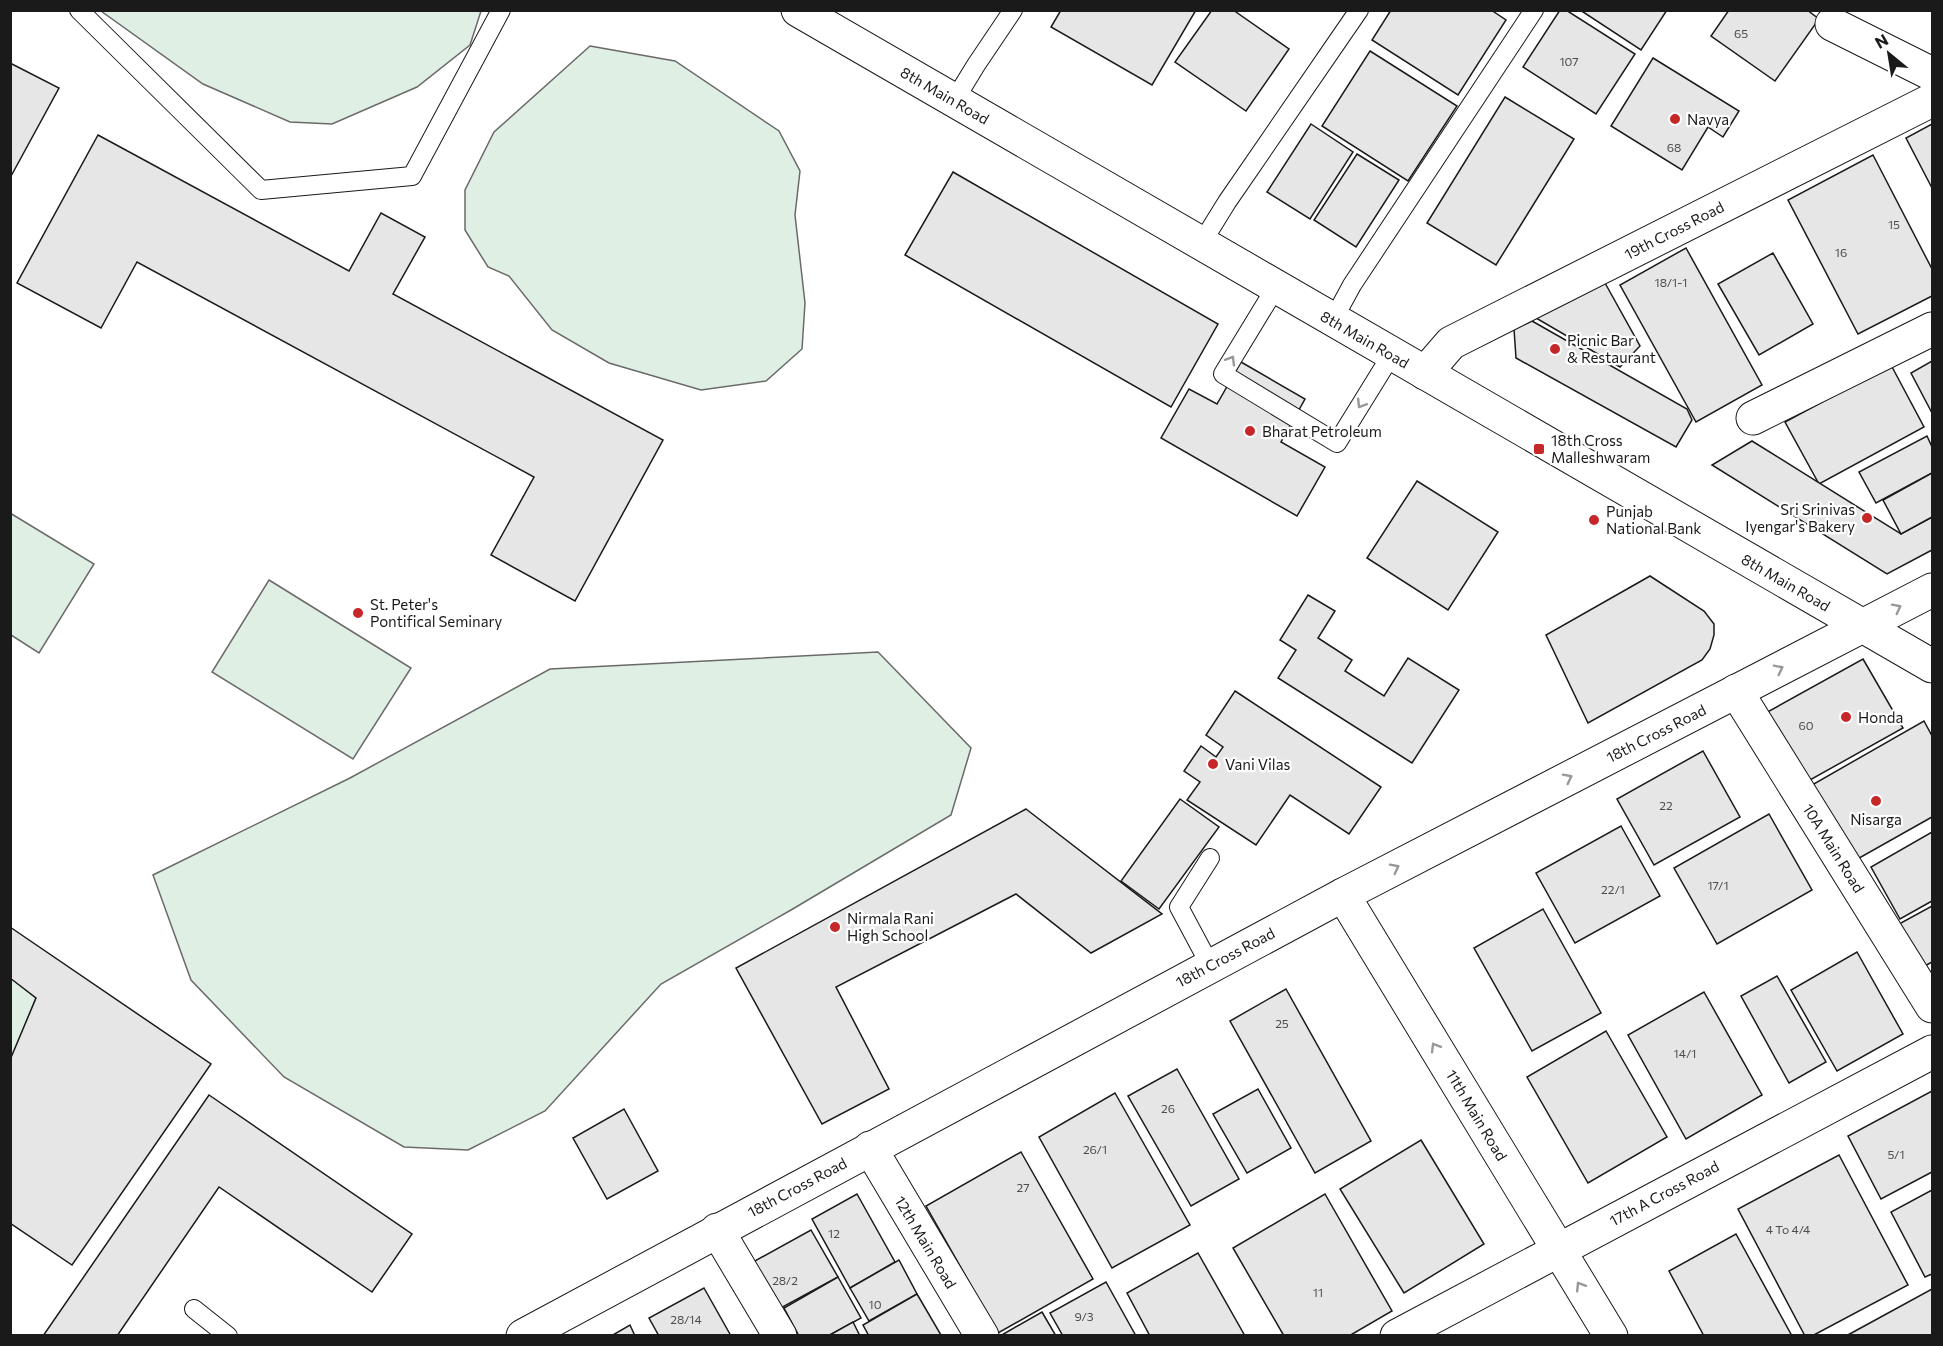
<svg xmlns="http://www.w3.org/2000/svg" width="1943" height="1346" font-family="Commissioner,sans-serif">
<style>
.green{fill:#e0efe3;stroke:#6a6a6a;stroke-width:1.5}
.building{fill:#e6e6e6;stroke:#1a1a1a;stroke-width:1.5}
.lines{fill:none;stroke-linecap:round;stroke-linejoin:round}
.lane-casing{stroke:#1a1a1a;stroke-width:20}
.street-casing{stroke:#1a1a1a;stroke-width:35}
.secondary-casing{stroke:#1a1a1a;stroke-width:35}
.lane{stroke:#fff;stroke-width:18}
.street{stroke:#fff;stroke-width:33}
.secondary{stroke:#fff;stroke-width:33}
.oneway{stroke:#989898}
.poi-dot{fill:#c62828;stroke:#fff;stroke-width:2}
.labels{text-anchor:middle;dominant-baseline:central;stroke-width:4.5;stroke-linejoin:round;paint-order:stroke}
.number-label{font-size:12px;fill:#4d4d4d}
.street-label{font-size:15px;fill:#1a1a1a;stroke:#fff}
.poi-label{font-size:15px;fill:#1a1a1a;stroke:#fff;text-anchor:start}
</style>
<rect width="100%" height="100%" fill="#fff"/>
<g class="green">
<path d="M101,11H481L470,45L417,87L332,124L290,122L203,84Z"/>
<path d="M590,46L675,61L779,131L800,171L795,215L805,303L802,349L766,381L701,390L609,363L552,330L509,276L488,267L465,230V190L494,132Z"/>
<path d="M10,513L94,564L39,653L11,635Z"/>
<path d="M269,580L411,668L353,759L212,672Z"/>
<path d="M878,652L971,748L951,815L791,910L661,984L545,1111L468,1150L404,1147L284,1077L191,980L153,875L350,778L550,669Z"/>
<path d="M11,978L36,998L11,1060Z"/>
</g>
<g class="building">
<path d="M1061,10H1196L1152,85L1051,27Z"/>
<path d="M1212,10H1233L1289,49L1246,111L1175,62Z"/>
<path d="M1391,10H1491L1506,20L1458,95L1372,40Z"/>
<path d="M1560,10H1566L1635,54L1596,114L1523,67Z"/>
<path d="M1580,10H1667L1641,50Z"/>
<path d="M1729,10H1807L1819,19L1775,81L1711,36Z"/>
<path d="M1370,51L1457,106L1408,181L1322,126Z"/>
<path d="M1653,58L1739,111L1723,137L1708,127L1682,170L1611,126Z"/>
<path d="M10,63L59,88L10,178Z"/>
<path d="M1505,97L1574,139L1496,265L1427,223Z"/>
<path d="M1311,124L1353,152L1310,219L1267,192Z"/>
<path d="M1932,124V188L1906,138Z"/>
<path d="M98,135L349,271L381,213L425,237L393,294L663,440L575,601L491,555L534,477L137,262L101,328L17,283Z"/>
<path d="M1357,154L1399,180L1356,247L1314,220Z"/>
<path d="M1873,155L1932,269V296L1858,334L1788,200Z"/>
<path d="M953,172L1218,324L1171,407L905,255Z"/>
<path d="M1686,248L1762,385L1696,422L1620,285Z"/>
<path d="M1773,253L1813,324L1759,355L1718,284Z"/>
<path d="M1605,283L1640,346L1620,367L1536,318Z"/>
<path d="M1532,321L1687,409L1692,420L1676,447L1516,358L1514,329Z"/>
<path d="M1932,361V413L1911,373Z"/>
<path d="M1241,362L1305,399L1281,442L1325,467L1297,516L1161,438L1189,389L1217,404Z"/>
<path d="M1891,365L1924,427L1819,484L1785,422Z"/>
<path d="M1927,436L1932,447V473L1876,503L1859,472Z"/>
<path d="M1752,441L1901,534L1932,517V550L1887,574L1712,465Z"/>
<path d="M1932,473V517L1901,534L1883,500Z"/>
<path d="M1417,481L1498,532L1448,610L1367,558Z"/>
<path d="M1650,576L1704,611L1714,624V635L1710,649L1702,660L1588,723L1546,635Z"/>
<path d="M1308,595L1335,611L1318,638L1352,660L1345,671L1384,696L1408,658L1459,690L1412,763L1278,678L1296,650L1280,640Z"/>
<path d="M1863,659L1903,728L1801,785L1762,715Z"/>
<path d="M1235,691L1381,787L1349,834L1290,795L1256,845L1187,800L1200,782L1184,771L1201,746L1216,757L1223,747L1206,735Z"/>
<path d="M1924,721L1932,736V817L1854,861L1812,785Z"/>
<path d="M1703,751L1740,817L1654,865L1617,799Z"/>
<path d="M1180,799L1219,827L1159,909L1121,881Z"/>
<path d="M1026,809L1162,914L1091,953L1016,894L836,987L889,1089L822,1124L736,968Z"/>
<path d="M1769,814L1812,890L1717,944L1674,868Z"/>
<path d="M1621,826L1660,896L1575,943L1536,873Z"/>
<path d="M1932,832V901L1900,919L1871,867Z"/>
<path d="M1932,906V962L1923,967L1899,924Z"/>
<path d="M1543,909L1601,1013L1532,1051L1474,948Z"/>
<path d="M10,927L211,1064L72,1265L10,1223V1060L36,998L10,978Z"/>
<path d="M1857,952L1903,1034L1837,1071L1791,990Z"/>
<path d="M1777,976L1826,1062L1789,1083L1741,996Z"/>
<path d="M1286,989L1371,1141L1315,1173L1230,1021Z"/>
<path d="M1704,992L1762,1095L1686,1139L1628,1035Z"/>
<path d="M1606,1031L1667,1137L1588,1183L1527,1077Z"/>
<path d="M1177,1069L1239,1179L1191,1206L1128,1096Z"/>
<path d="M1258,1089L1291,1148L1247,1173L1213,1114Z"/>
<path d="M1932,1091V1172L1881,1199L1848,1136Z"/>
<path d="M1115,1093L1190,1225L1112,1268L1039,1137Z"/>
<path d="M209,1095L412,1234L372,1292L219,1187L117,1336H43Z"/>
<path d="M624,1109L658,1171L607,1199L573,1138Z"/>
<path d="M1421,1140L1484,1244L1404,1293L1340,1189Z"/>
<path d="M1021,1152L1093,1279L998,1333L926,1206Z"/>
<path d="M1839,1155L1908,1285L1812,1336H1805L1738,1209Z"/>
<path d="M1932,1190V1274L1925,1277L1891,1212Z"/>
<path d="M857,1194L895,1262L850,1288L812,1219Z"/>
<path d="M1325,1194L1392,1311L1349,1336H1284L1233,1248Z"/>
<path d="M811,1230L838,1277L779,1309L753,1262Z"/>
<path d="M1736,1234L1792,1336H1704L1669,1271Z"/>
<path d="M1198,1253L1245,1336H1150L1127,1293Z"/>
<path d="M899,1260L917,1294L869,1321L850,1288Z"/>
<path d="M838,1277L861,1318L828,1336H799L784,1308Z"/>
<path d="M1106,1282L1136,1336H1063L1050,1313Z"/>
<path d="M704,1288L731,1336H659L649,1318Z"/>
<path d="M1932,1289V1336H1846Z"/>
<path d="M917,1294L941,1335L869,1336L863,1325Z"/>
<path d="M1042,1312L1056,1336H1000Z"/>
<path d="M853,1322L860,1336H828Z"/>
<path d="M630,1325L635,1336H611Z"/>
</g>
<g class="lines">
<defs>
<g id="lane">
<path d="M79,10L261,190L412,176L501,10"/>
<path d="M954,101L976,65L1013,10"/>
<path d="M1201,244L1227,202L1359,10"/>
<path d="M1276,287L1223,374L1337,443L1392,354"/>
<path d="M1333,320L1352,285L1534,10"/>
<path d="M1210,858L1179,907L1210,965"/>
<path d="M194,1309L228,1336"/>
</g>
<g id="street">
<path d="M1832,24L1932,74"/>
<path d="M1425,373L1451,343L1932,100"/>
<path d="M1753,418L1932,329"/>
<path d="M1736,691L1932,1006"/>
<path d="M870,1148L982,1336"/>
<path d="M717,1230L780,1336"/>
<path d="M523,1336L1343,895"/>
<path d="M1397,1336L1932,1052"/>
</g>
<g id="secondary">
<path d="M798,10L1932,666"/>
<path d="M1611,1336L1343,895L1932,590"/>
</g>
</defs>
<use href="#lane" class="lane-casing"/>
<use href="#street" class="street-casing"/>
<use href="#secondary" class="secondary-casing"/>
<use href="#lane" class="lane"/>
<use href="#street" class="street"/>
<use href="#secondary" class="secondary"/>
</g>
<defs><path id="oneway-chevron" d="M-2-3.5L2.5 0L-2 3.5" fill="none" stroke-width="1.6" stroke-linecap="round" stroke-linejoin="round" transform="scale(1.5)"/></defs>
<g class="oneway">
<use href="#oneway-chevron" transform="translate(1231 360) rotate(-59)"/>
<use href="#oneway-chevron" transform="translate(1361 404) rotate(122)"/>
<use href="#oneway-chevron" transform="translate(1897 608) rotate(-27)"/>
<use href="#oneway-chevron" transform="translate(1779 669) rotate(-27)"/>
<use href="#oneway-chevron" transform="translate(1568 778) rotate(-27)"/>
<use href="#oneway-chevron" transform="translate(1395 868) rotate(-27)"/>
<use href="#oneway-chevron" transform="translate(1435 1047) rotate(-121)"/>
<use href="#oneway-chevron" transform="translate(1580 1286) rotate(-122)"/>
</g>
<g class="poi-dot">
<circle cx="1675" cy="119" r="6"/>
<circle cx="1555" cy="349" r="6"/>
<circle cx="1250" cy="431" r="6"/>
<rect x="1533" y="443" width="12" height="12" rx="3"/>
<circle cx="1867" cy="518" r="6"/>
<circle cx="1594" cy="520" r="6"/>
<circle cx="358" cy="613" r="6"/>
<circle cx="1846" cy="717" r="6"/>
<circle cx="1213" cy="764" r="6"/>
<circle cx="1876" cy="801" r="6"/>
<circle cx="835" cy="927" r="6"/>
</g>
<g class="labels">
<g class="number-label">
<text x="1741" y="33">65</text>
<text x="1569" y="61">107</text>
<text x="1674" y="147">68</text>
<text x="1894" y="224">15</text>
<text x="1841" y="252">16</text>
<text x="1671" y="282">18/1-1</text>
<text x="1806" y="725">60</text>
<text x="1666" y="805">22</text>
<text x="1718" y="885">17/1</text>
<text x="1613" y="889">22/1</text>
<text x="1282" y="1023">25</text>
<text x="1685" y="1053">14/1</text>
<text x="1168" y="1108">26</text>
<text x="1095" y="1149">26/1</text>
<text x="1896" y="1154">5/1</text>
<text x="1023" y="1187">27</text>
<text x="1788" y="1229">4 To 4/4</text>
<text x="834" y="1233">12</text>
<text x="785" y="1280">28/2</text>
<text x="1318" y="1292">11</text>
<text x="875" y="1304">10</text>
<text x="1084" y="1316">9/3</text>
<text x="686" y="1319">28/14</text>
</g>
<g class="street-label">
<text transform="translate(945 95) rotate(30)">8th Main Road</text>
<text transform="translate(1674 230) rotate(-27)">19th Cross Road</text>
<text transform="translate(1365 339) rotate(30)">8th Main Road</text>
<text transform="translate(1786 582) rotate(30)">8th Main Road</text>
<text transform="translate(1656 733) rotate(-27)">18th Cross Road</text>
<text transform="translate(1834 848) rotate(58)">10A Main Road</text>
<text transform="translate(1225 957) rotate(-28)">18th Cross Road</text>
<text transform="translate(1477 1115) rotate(59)">11th Main Road</text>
<text transform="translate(797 1187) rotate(-28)">18th Cross Road</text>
<text transform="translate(1664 1193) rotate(-28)">17th A Cross Road</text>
<text transform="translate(926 1242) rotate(59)">12th Main Road</text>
</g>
<g class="poi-label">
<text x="1687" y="119">Navya</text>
<text x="1567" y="340">Picnic Bar<tspan x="1567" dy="17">&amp; Restaurant</tspan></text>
<text x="1262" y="431">Bharat Petroleum</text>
<text x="1551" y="440">18th Cross<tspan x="1551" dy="17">Malleshwaram</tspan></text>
<text x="1855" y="509" text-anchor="end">Sri Srinivas<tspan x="1855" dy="17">Iyengar's Bakery</tspan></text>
<text x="1606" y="511">Punjab<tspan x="1606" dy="17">National Bank</tspan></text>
<text x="370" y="604">St. Peter's<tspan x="370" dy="17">Pontifical Seminary</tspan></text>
<text x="1858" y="717">Honda</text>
<text x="1225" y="764">Vani Vilas</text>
<text x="1876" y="819" text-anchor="middle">Nisarga</text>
<text x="847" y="918">Nirmala Rani<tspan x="847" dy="17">High School</tspan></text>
</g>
</g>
<rect width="1943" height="1346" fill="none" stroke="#1a1a1a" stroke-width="24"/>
<g transform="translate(1889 54) rotate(330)" stroke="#ffffff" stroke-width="4.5" paint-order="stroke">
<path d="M0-4.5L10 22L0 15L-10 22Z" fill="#1a1a1a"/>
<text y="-9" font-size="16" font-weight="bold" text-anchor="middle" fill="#1a1a1a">N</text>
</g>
</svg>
